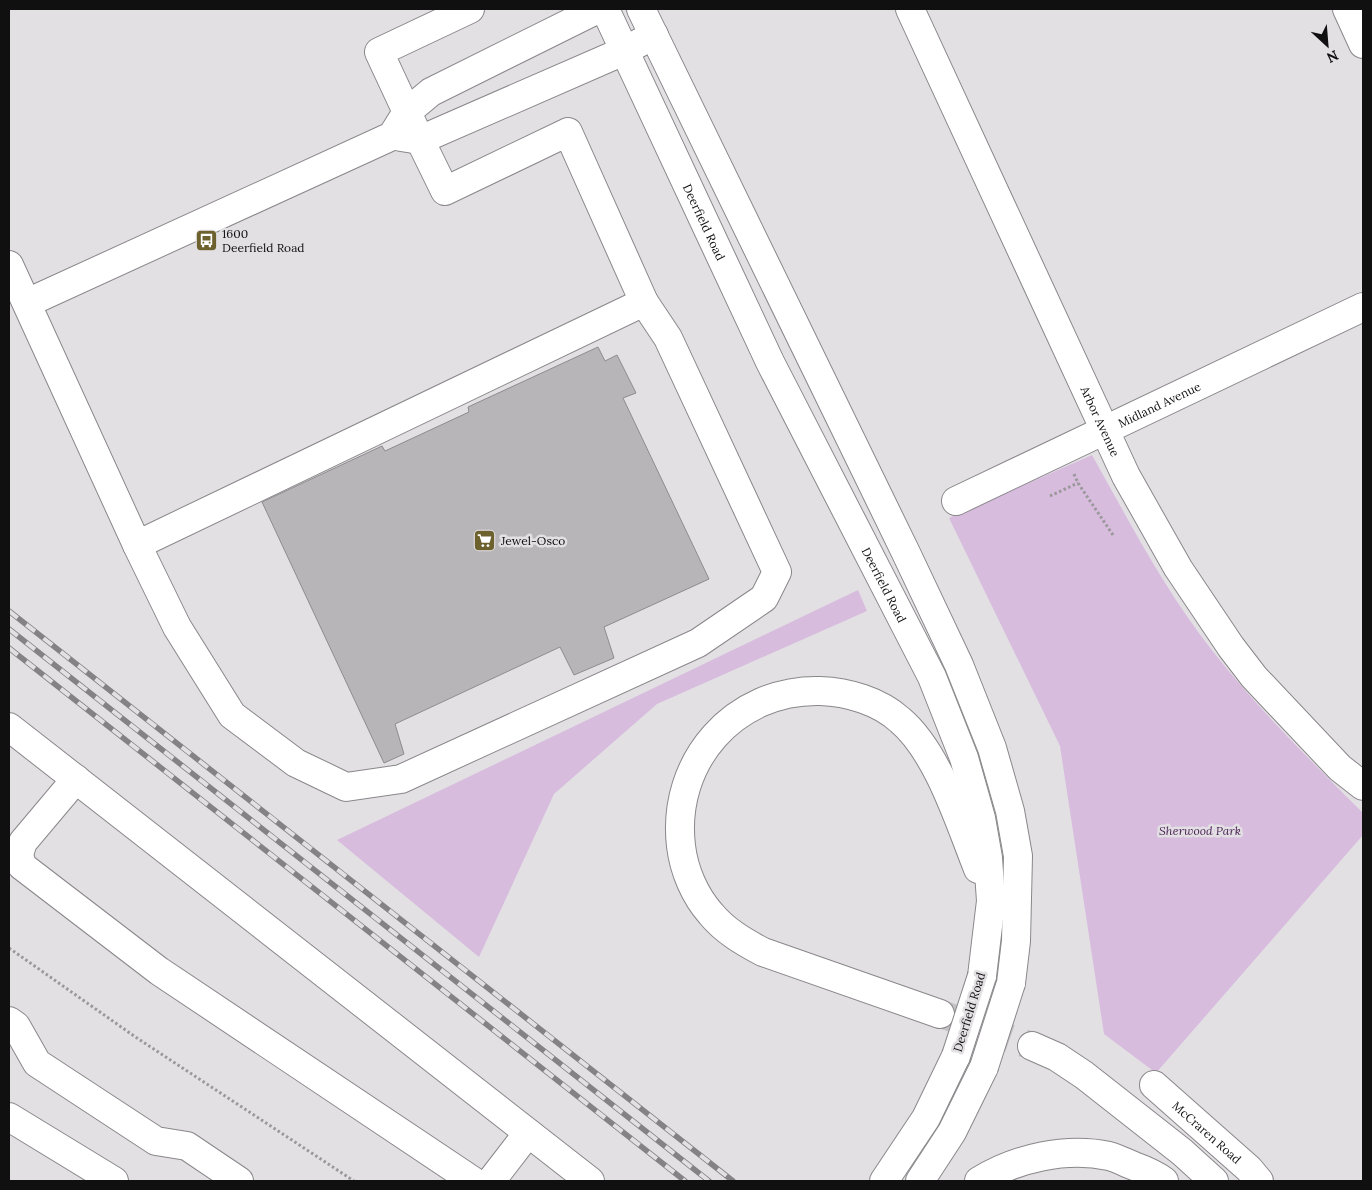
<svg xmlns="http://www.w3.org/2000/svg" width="1372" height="1190" font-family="Lora,serif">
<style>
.green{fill:#d7bcde}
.building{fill:#b8b5b9;stroke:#8e8b8f}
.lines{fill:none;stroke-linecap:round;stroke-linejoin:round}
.major-tunnel{stroke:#c4c1c4;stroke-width:28;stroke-dasharray:28 14;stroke-linecap:butt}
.minor-casing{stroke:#8a878b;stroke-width:30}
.major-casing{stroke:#8a878b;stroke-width:30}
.path{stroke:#9a989b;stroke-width:3;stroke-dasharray:2.5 2.5;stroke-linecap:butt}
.minor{stroke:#fff;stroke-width:28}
.major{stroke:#fff;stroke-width:28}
.rail-casing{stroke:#848284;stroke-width:5.5}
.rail{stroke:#e3e0e4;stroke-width:4;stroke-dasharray:11;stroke-linecap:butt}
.major-bridge-casing{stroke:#8a878b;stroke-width:30;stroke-linecap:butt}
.major-bridge{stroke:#fff;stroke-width:28}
.labels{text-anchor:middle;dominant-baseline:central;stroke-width:5;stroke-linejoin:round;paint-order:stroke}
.street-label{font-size:12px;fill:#111011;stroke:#e3e0e4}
.poi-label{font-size:12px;fill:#111011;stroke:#e3e0e4;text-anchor:start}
.park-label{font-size:12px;font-style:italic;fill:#491f53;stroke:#e3e0e4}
</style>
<rect width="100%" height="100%" fill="#e3e0e4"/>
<g class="green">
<path d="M1092,455C1129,521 1164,589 1211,649C1257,708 1311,761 1363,813V835L1156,1073L1104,1034L1060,746L949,518Z"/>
<path d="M858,590L867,611L657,704L554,794L479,957L337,840Z"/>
</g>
<path class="building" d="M598,347L605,361L617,355L636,393L623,398L709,579L604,627L614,658L574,675L560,647L395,724L404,754L384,763L262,502L382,446L385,451L469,412L468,407Z"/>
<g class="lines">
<path class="major-tunnel" d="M944,1015L1032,1046"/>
<defs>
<g id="minor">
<path id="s1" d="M910,9L1126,476L1178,568L1231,647L1254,677L1340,768L1363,786"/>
<path d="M1347,9L1363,44"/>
<path d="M401,137L420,140L624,51L654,35"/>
<path d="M9,265L137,545L644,302L568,132L445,191L420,140L379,52L470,9"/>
<path d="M27,303L392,136L407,112L431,92L598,9"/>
<path id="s2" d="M956,501L1363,307"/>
<path d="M137,545L177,627L232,715L296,763L346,787L401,779L698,643L764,598L777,572L668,338L644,302"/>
<path d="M9,727L590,1181"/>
<path d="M76,779L23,842L19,854L22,866L159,971L473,1181"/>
<path d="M9,1021L16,1026L37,1063L156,1141L187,1146L239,1181"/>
<path id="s3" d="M1154,1085L1249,1169L1259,1181"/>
<path d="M9,1117L114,1181"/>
<path d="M491,1181L528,1133"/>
</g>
<g id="major">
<path id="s4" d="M605,9L770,362L932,677L964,758L981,818L988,858L991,901L982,976"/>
<path d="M641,9L906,553L959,665L992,748L1010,811L1018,856L1016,941L1011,983"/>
<path d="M940,1014L763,952C744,942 725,931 711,914C695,896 684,871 681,846C671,762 734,689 820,691C848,692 879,701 900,720C938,752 960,824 978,869"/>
<path d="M1032,1046L1057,1057L1084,1075L1182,1152L1214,1181"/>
<path d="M884,1181L926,1118L956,1056"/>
<path d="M920,1181L952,1132L984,1067"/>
<path d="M979,1181C1016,1158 1066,1147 1109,1156C1117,1158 1126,1163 1134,1166C1145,1170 1155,1174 1164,1181"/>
</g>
</defs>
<use href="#minor" class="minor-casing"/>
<use href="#major" class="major-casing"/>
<g class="path">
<path d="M1074,474L1078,483L1113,535"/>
<path d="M1050,496L1078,483"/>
<path d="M9,948L134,1036L354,1181"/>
</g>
<use href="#minor" class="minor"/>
<use href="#major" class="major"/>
<defs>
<g id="rail">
<path d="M9,611L733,1181"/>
<path d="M9,629L709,1181"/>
<path d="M9,648L685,1181"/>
</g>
</defs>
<use href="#rail" class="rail-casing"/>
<use href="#rail" class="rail"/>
<defs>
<g id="major-bridge">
<path d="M956,1056L982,976"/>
<path d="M984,1067L1011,983"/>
</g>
</defs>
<use href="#major-bridge" class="major-bridge-casing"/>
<use href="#major-bridge" class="major-bridge"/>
</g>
<defs>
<symbol id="bus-square" viewBox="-11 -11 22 22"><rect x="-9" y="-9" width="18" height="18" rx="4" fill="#6d612e" stroke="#e3e0e4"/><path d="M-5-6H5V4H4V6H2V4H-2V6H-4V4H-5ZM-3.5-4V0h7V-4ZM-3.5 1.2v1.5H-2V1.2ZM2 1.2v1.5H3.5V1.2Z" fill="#fff"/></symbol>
<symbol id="supermarket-square" viewBox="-11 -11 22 22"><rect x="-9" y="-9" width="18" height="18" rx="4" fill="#6d612e" stroke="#e3e0e4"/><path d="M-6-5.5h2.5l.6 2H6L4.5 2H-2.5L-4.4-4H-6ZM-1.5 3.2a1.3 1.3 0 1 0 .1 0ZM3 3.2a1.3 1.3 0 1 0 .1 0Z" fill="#fff"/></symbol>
</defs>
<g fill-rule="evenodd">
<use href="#bus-square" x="194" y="228" width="25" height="25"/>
<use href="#supermarket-square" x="472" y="528" width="25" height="25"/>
</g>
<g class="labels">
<g class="street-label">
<text stroke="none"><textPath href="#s4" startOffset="235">Deerfield Road</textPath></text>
<text stroke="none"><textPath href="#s2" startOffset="225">Midland Avenue</textPath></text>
<text stroke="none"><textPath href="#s1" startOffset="454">Arbor Avenue</textPath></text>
<text stroke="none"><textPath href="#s4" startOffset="640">Deerfield Road</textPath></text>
<text transform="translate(969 1012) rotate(-73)">Deerfield Road</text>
<text stroke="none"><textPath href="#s3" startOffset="71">McCraren Road</textPath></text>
</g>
<g class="poi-label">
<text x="222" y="233">1600<tspan x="222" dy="14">Deerfield Road</tspan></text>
<text x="501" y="540">Jewel-Osco</text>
</g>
<g class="park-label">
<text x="1200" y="830">Sherwood Park</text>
</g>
</g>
<rect width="1372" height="1190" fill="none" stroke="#111011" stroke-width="20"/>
<g transform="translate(1327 45) rotate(154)" stroke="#e3e0e4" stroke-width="4" paint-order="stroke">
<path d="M0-4L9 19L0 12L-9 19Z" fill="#111011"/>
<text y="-8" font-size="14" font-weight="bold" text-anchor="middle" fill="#111011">N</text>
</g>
</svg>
